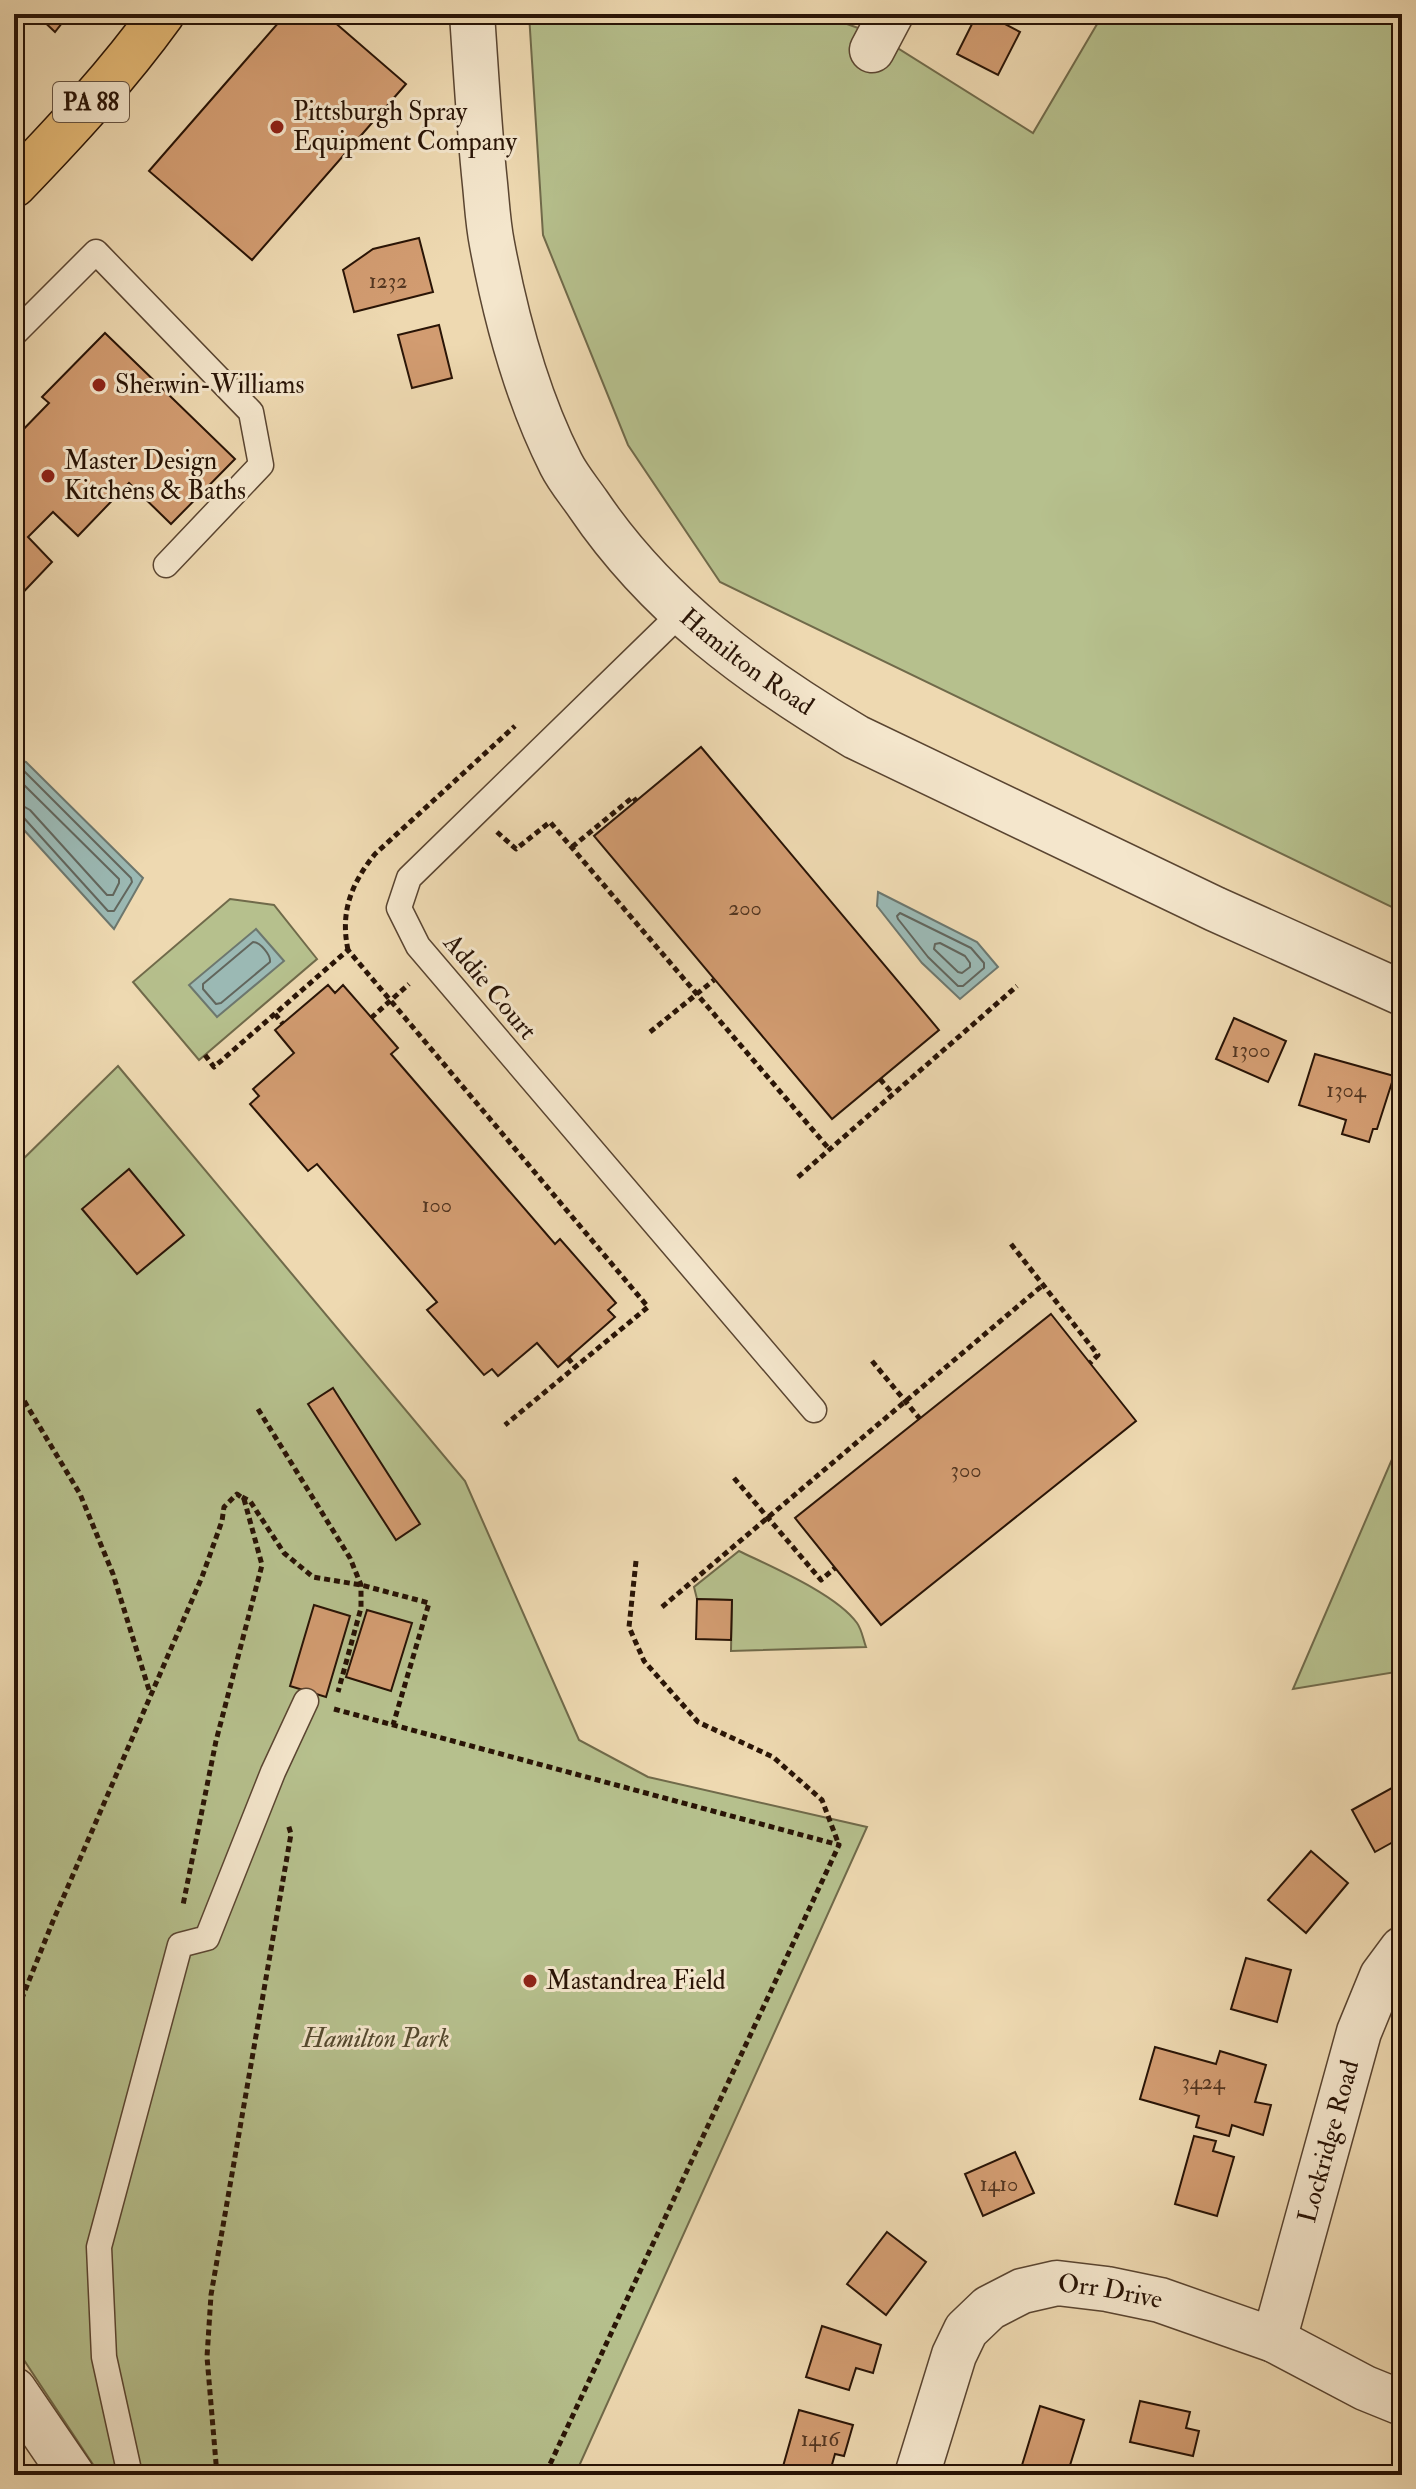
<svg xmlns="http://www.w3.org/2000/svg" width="1416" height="2489" font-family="'IM FELL Double Pica',serif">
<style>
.green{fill:#b6c08d;stroke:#706a4a;stroke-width:2}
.water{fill:#9bb9b4;stroke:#6d776e;stroke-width:2}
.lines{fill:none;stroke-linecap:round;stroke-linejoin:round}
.shore{stroke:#62665d;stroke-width:2}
.building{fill:#d29c71;stroke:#291406;stroke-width:2}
.service-casing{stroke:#5a4531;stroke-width:27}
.minor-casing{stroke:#5a4531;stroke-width:47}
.tertiary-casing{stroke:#5a4531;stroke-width:47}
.primary-casing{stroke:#291406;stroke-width:47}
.path{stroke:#291406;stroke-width:5;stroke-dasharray:6 4;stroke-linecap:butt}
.service{stroke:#f4e6cc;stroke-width:24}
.minor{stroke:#f4e6cc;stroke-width:44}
.tertiary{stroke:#f4e6cc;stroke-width:44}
.primary{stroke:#e7bc78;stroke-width:44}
.poi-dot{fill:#8f2418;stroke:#f4e6cc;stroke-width:3}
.labels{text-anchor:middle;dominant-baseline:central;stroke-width:6;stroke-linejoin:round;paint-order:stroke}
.number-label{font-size:22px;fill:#533621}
.shield{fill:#f4e6cc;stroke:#665341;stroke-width:2}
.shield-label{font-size:24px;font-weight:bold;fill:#291406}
.poi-label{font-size:26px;fill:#291406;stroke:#f4e6cc;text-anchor:start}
.street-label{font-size:26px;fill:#291406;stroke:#f4e6cc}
.park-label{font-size:26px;font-style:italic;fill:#53482e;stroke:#f4e6cc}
</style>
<rect width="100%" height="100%" fill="#eed9b1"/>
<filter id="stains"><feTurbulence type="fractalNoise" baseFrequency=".0025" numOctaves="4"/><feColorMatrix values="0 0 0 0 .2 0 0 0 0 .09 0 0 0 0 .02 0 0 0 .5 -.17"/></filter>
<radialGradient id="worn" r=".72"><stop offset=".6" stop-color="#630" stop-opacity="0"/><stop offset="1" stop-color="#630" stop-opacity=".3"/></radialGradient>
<g class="green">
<path d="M529,14H819L875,34L1033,133L1103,14H1402V912L720,582L628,445L543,235Z"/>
<path d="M230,899L274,905L317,959L199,1060L133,982Z"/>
<path d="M118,1066L465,1481L579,1740L648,1777L867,1827L575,2475H100L14,2345V1168Z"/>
<path d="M1396,1450H1402V1671L1293,1689Z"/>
<path d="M739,1551C772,1567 836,1594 857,1623C862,1630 863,1639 866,1647L731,1651L732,1600L697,1599L694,1587Z"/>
</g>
<g class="water">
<path d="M14,759L26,762L143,878L114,929L14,819Z"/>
<path d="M878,892L977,942L998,967L960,999L922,963L877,906Z"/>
<path d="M256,929L284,961L217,1017L189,985Z"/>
</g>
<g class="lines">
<g class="shore">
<path d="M14,767L23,770L131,878L132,882L114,911H108L23,817L14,815"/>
<path d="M14,777L18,779L119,879V883L113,895H107L30,810L23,806L14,805"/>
<path d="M900,913L971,948L984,963V968L963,986H958L928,957L898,919L897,916Z"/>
<path d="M253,942C260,942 271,955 270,962L221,1003L216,1004L203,989V984Z"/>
<path d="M940,943L965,956L970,963V967L962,973L958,972L934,949L935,944Z"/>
</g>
</g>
<g class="building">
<path d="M31,14H69L55,32L37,15Z"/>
<path d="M286,14H325L406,84L252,260L149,171Z"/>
<path d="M977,14H986L1020,32L998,75L957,54Z"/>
<path d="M419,238L433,292L354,312L343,270L373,249Z"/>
<path d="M439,325L452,378L412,388L398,335Z"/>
<path d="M105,333L235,459L171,524L129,483L78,536L53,512L28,537L52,562L14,602V439L49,403L42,397Z"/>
<path d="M701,747L939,1030L832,1119L594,836Z"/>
<path d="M328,985L335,993L343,985L398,1048L391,1054L555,1244L560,1239L616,1303L608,1310L615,1317L558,1367L537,1343L498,1376L492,1369L484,1375L427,1310L437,1302L317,1164L308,1171L250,1104L259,1096L253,1089L294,1053L275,1030Z"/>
<path d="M1234,1018L1286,1041L1268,1082L1216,1059Z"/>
<path d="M1315,1054L1394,1076L1377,1129H1373L1369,1142L1342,1134L1346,1120L1299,1105Z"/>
<path d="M129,1169L184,1235L137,1274L82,1209Z"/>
<path d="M1051,1314L1136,1421L881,1625L795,1518Z"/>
<path d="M333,1388L420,1524L396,1540L308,1404Z"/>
<path d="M697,1599L732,1600L731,1640L696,1639Z"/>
<path d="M314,1605L350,1616L326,1697L290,1686Z"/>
<path d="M367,1610L412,1623L391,1691L346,1677Z"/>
<path d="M1399,1784L1402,1789V1837L1375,1852L1352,1810Z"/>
<path d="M1311,1851L1348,1883L1306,1933L1268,1900Z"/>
<path d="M1246,1958L1291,1970L1277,2022L1231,2009Z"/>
<path d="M1155,2047L1216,2064L1220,2051L1266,2065L1255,2102L1271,2105L1263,2135L1232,2125L1229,2136L1196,2127L1199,2116L1140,2099Z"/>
<path d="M1194,2136L1216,2141L1213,2151L1234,2157L1217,2216L1175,2204Z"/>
<path d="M1015,2152L1034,2193L983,2216L965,2174Z"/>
<path d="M887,2232L926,2262L886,2315L847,2284Z"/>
<path d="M822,2326L881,2345L873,2373L856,2368L849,2390L806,2377Z"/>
<path d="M1140,2401L1190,2412L1186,2428L1199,2431L1193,2456L1130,2442Z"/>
<path d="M1040,2406L1084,2420L1067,2475H1019Z"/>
<path d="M799,2410L853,2425L844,2456L835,2454L829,2475H801L782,2470Z"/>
</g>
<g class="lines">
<defs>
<g id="service">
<path d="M14,334L96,252L251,412L261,465L166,565"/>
<path d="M681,613L409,878L399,908L418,946L814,1410"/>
<path d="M130,2475L104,2357L99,2247L180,1945L207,1938L273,1772L306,1701"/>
</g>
<g id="minor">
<path d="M872,50L891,14"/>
<path id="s1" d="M1274,2340L1359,2032L1382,1976L1402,1949"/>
<path d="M14,2390L72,2475"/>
<path id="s2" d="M917,2475L954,2355L966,2330L989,2308L1022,2291L1057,2283L1107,2289L1160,2300L1274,2340L1365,2388L1402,2403"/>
</g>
<g id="tertiary">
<path id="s3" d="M472,14C476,71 479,127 485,184C487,204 488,224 492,244C506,319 526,395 561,464C568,478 579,491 588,504C657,606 752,675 856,737L1215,909L1402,993"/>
</g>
<path id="primary" d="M14,185C67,130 118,75 162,14"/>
</defs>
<use href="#service" class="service-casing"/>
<use href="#minor" class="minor-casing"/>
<use href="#tertiary" class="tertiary-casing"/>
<use href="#primary" class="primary-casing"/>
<g class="path">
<path d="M497,832L516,849L550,822L830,1150"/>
<path d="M572,847L633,797L636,801"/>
<path d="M348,950C340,912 351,884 375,854L515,726"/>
<path d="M275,1014L283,1024"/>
<path d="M371,1018L409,984"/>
<path d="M650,1032L714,980"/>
<path d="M205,1055L214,1067L348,950L648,1307L505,1425"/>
<path d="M880,1079L893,1094"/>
<path d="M798,1177L1017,986"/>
<path d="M1011,1244L1098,1355L1090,1363"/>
<path d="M568,1358L575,1367"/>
<path d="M872,1361L920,1419"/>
<path d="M14,1384L80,1494L113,1574L150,1693"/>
<path d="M258,1409L350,1558L361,1585V1608L338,1692"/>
<path d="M734,1478L821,1580L835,1568"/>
<path d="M242,1497L250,1501L284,1553L313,1577L361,1585L429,1603L393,1725"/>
<path d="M636,1561L629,1627L644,1661L698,1722L773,1757L822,1800L839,1845"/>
<path d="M662,1607L1043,1285"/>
<path d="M334,1709L839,1845L545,2475"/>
<path d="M14,2018L53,1921L202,1577L222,1521L224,1507L237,1494L244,1499L262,1565L216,1741L183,1905"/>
<path d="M217,2475L207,2357L211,2295L291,1834L288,1824"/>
</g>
<use href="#service" class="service"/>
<use href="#minor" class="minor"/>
<use href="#tertiary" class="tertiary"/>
<use href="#primary" class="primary"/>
</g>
<g class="poi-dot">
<circle cx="277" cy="127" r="8"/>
<circle cx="99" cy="385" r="8"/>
<circle cx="48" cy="476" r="8"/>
<circle cx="530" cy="1981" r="8"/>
</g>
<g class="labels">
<g class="number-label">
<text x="388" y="281">1232</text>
<text x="745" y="908">200</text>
<text x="1251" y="1050">1300</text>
<text x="1346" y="1090">1304</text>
<text x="437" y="1205">100</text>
<text x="966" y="1470">300</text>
<text x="1203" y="2082">3424</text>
<text x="999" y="2184">1410</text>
<text x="820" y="2439">1416</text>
</g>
<rect class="shield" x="53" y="82" width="76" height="40" rx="6"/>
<g class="shield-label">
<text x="91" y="102">PA 88</text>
</g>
<g class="poi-label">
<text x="293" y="112">Pittsburgh Spray<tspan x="293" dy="30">Equipment Company</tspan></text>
<text x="115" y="385">Sherwin-Williams</text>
<text x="64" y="461">Master Design<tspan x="64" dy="30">Kitchens &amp; Baths</tspan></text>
<text x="546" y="1981">Mastandrea Field</text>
</g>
<g class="street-label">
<text stroke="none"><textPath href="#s3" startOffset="736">Hamilton Road</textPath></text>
<text transform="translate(490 987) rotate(50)">Addie Court</text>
<text stroke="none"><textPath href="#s1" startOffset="206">Lockridge Road</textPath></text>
<text stroke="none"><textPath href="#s2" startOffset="312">Orr Drive</textPath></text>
</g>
<g class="park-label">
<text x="376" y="2039">Hamilton Park</text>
</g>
</g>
<rect width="1416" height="2489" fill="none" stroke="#eed9b1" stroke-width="48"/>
<rect x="16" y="16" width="1384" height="2457" fill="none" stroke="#291406" stroke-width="4"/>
<rect x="24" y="24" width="1368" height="2441" fill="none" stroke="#291406" stroke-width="2"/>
<rect width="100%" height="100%" filter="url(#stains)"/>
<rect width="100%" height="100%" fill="url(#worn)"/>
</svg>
